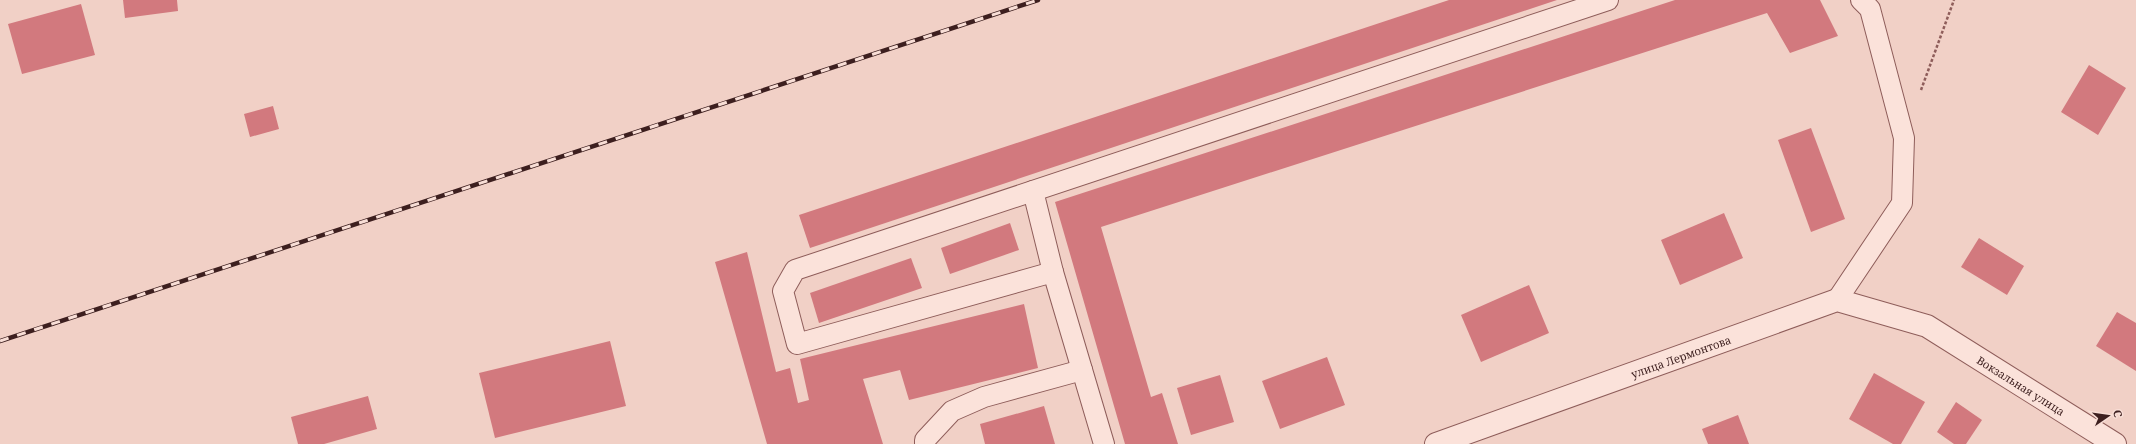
<svg xmlns="http://www.w3.org/2000/svg" width="2136" height="444" font-family="'Noto Serif',serif">
<style>
.building{fill:#d2797e}
.lines{fill:none;stroke-linecap:round;stroke-linejoin:round}
.service-casing{stroke:#8e5d5a;stroke-width:22}
.minor-casing{stroke:#8e5d5a;stroke-width:24}
.path{stroke:#8e5d5a;stroke-width:2.5;stroke-dasharray:3 2;stroke-linecap:butt}
.service{stroke:#fbe2da;stroke-width:20}
.minor{stroke:#fbe2da;stroke-width:22}
.rail-casing{stroke:#3d1f1f;stroke-width:4.5}
.rail{stroke:#f8ded6;stroke-width:3;stroke-dasharray:9;stroke-linecap:butt}
.labels{text-anchor:middle;dominant-baseline:central;stroke-width:3.5;stroke-linejoin:round;paint-order:stroke}
.street-label{font-size:11px;fill:#3d1f1f;stroke:#f8ded6}
</style>
<rect width="100%" height="100%" fill="#f1d0c6"/>
<g class="building">
<path d="M123,0H177L178,11L125,18Z"/>
<path d="M1449,0H1557L810,248L799,215Z"/>
<path d="M1675,0H1820L1838,36L1790,53L1767,13L1101,227L1151,397L1162,393L1178,444H1125L1055,202Z"/>
<path d="M81,4L95,55L22,74L8,24Z"/>
<path d="M2089,65L2126,88L2098,135L2061,112Z"/>
<path d="M273,106L279,129L250,137L244,114Z"/>
<path d="M1811,128L1845,219L1811,232L1778,140Z"/>
<path d="M1724,213L1743,258L1680,285L1661,240Z"/>
<path d="M1010,223L1019,250L950,274L941,248Z"/>
<path d="M1979,238L2024,266L2007,295L1961,267Z"/>
<path d="M747,252L776,372L790,368L798,403L809,400L800,359L1024,304L1038,368L909,400L900,370L863,379L883,444H767L715,262Z"/>
<path d="M911,258L922,288L819,323L810,293Z"/>
<path d="M1529,285L1549,333L1481,362L1461,315Z"/>
<path d="M2117,312L2136,323V371L2096,346Z"/>
<path d="M610,341L626,406L495,438L479,373Z"/>
<path d="M1327,357L1345,405L1280,429L1262,381Z"/>
<path d="M1874,373L1925,402L1901,444H1893L1849,419Z"/>
<path d="M1220,375L1234,422L1191,435L1177,388Z"/>
<path d="M368,396L377,429L324,444H298L291,417Z"/>
<path d="M1956,402L1982,420L1966,444H1954L1937,432Z"/>
<path d="M1044,406L1055,444H985L980,424Z"/>
<path d="M1738,415L1749,444H1708L1702,429Z"/>
</g>
<g class="lines">
<defs>
<g id="service">
<path d="M1033,191L1053,272L1104,444"/>
<path d="M1053,272L797,344L783,291L795,270L1608,0"/>
<path d="M1837,300L1902,203L1904,138L1870,9L1861,0"/>
<path d="M925,444V440L952,411L984,397L1082,370"/>
</g>
<g id="minor">
<path id="s1" d="M1436,444L1837,300L1927,326L2115,444"/>
</g>
</defs>
<use href="#service" class="service-casing"/>
<use href="#minor" class="minor-casing"/>
<path class="path" d="M1921,90L1954,0"/>
<use href="#service" class="service"/>
<use href="#minor" class="minor"/>
<defs>
<path id="rail" d="M0,341L1038,0"/>
</defs>
<use href="#rail" class="rail-casing"/>
<use href="#rail" class="rail"/>
</g>
<g class="labels">
<g class="street-label">
<text stroke="none"><textPath href="#s1" startOffset="260">улица Лермонтова</textPath></text>
<text stroke="none"><textPath href="#s1" startOffset="631">Вокзальная улица</textPath></text>
</g>
</g>
<g transform="translate(2108 416) rotate(77)" stroke="#f8ded6" stroke-width="3" paint-order="stroke">
<path d="M0-3L7 15L0 10L-7 15Z" fill="#3d1f1f"/>
<text y="-6" font-size="11" font-weight="bold" text-anchor="middle" fill="#3d1f1f">С</text>
</g>
</svg>
